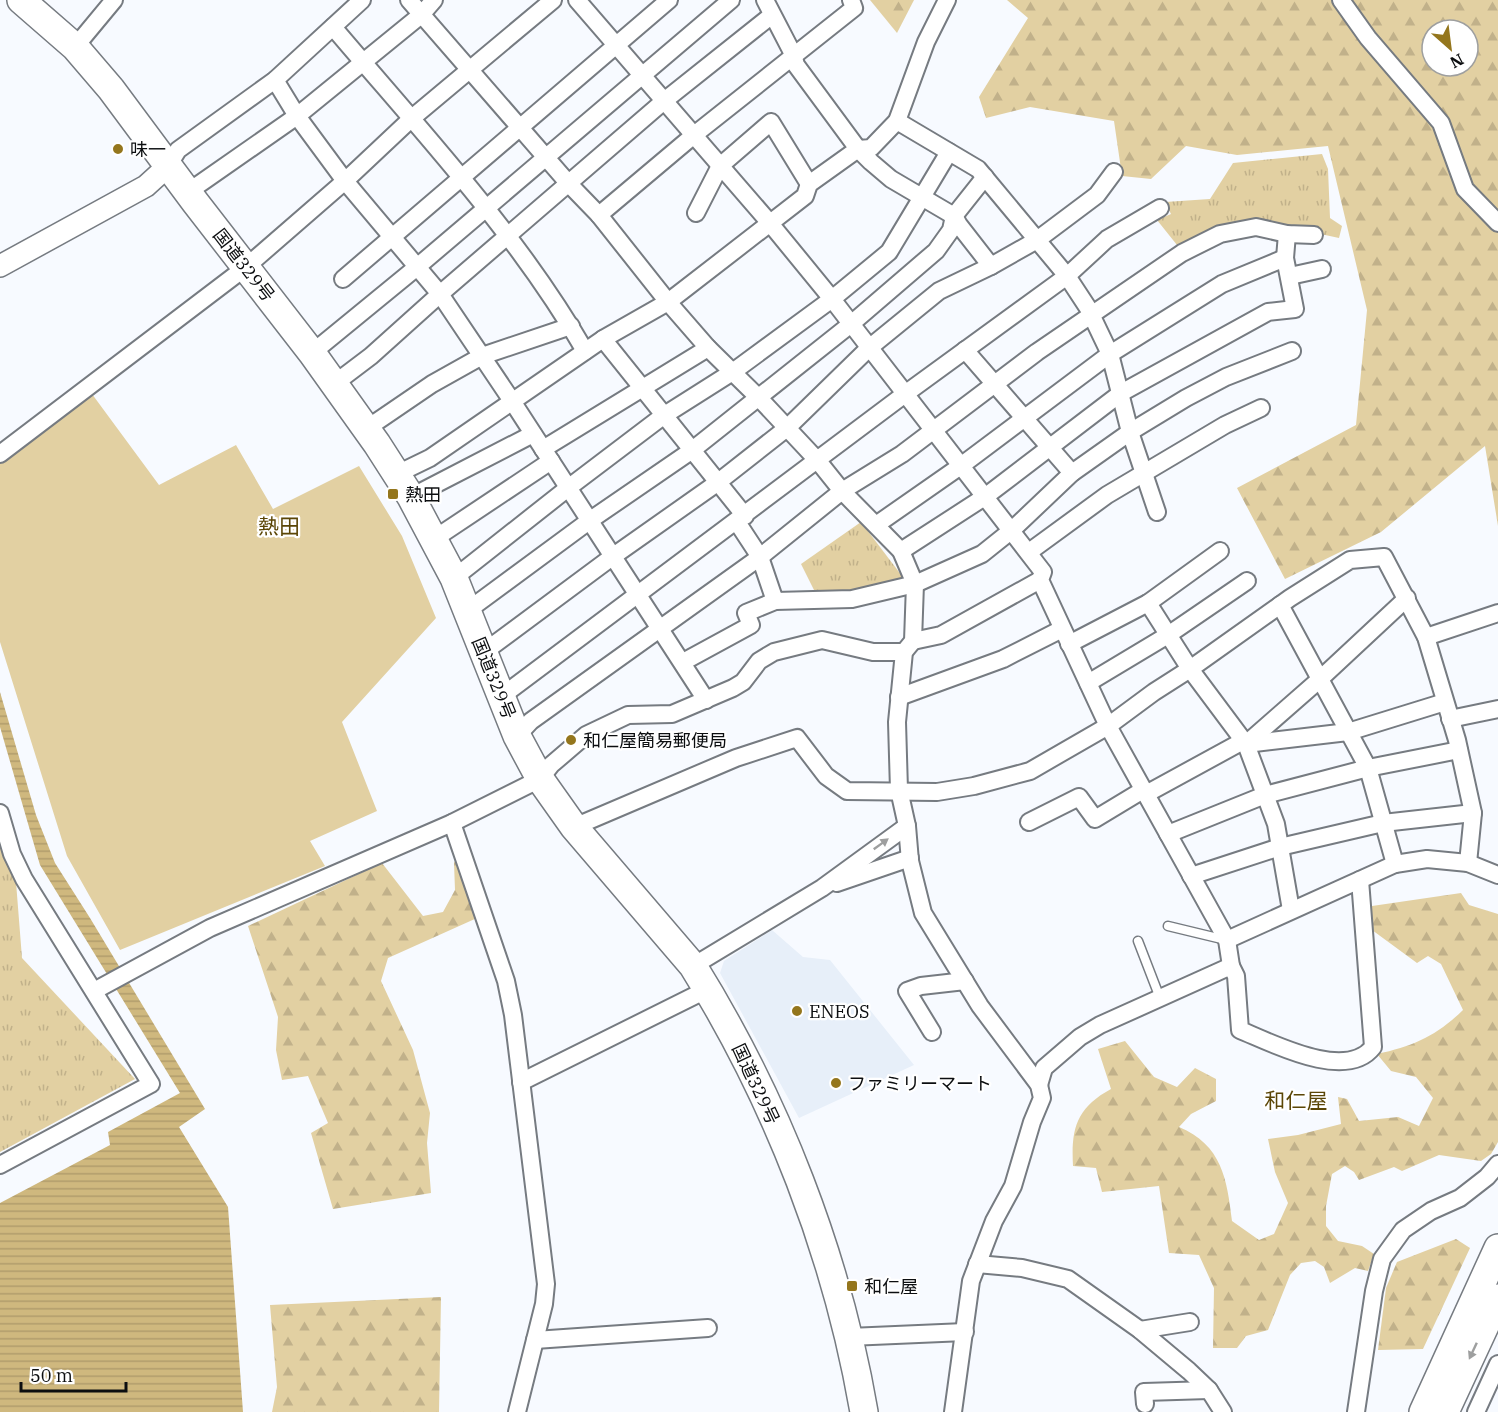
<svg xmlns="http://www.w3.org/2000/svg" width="1498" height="1412" font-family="'IBM Plex Serif','Noto Sans JP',serif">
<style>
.built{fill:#e7eff9}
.grass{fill:#e2d0a2}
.forest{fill:url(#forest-firs);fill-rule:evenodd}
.park{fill:url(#park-tufts)}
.water{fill:url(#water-rules)}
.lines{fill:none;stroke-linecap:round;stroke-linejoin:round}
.service-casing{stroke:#767b81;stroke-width:11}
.minor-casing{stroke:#767b81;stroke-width:20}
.tertiary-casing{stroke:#767b81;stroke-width:24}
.primary-casing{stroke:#767b81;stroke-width:30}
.trunk-casing{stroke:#767b81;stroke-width:30}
.service{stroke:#fff;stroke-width:8}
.minor{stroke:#fff;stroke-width:16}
.tertiary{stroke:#fff;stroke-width:21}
.primary{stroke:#fff;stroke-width:27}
.trunk{stroke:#fff;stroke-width:27}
.oneway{fill:#9e9f9f}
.poi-dot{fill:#94761d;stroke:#fff;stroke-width:2}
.labels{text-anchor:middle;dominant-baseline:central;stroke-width:4.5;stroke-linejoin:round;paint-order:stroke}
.poi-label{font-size:18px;fill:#0c0e10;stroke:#fff;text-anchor:start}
.street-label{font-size:18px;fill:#0c0e10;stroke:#fff}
.quarter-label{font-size:21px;fill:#5b4606;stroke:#fff}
</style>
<defs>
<pattern id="forest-firs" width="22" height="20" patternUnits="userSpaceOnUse" patternTransform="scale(1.5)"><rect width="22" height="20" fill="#e2d0a2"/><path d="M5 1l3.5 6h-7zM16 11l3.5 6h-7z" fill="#c1b18a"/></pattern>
<pattern id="park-tufts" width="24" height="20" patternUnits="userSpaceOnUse" patternTransform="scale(1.5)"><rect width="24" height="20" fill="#e2d0a2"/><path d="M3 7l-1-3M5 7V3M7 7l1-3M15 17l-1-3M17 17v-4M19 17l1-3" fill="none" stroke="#c1b18a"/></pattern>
<pattern id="water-rules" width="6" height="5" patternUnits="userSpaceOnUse" patternTransform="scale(1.5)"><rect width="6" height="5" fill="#cfb87e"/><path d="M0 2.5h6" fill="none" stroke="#b19d6c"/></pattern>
</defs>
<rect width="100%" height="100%" fill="#f7faff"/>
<path class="built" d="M772,930L803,957L830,960L914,1065L799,1118L720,973L724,961Z"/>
<path class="grass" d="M92,394L159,485L236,445L273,509L359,466L402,536L436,618L342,722L377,811L310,841L325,866L120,950L67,856L0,642V461Z"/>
<g class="forest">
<path d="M870,0H914L897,33Z"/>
<path d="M1007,0H1498V526L1485,446L1381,532L1285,579L1237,488L1356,425L1367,310L1328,146L1237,155L1186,146L1151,179L1122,176L1114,121L1030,107L986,118L979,97L1028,18ZM1432,30H1468V66H1432Z"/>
<path d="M458,855L477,918L388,958L381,981L413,1050L430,1113L427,1143L431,1193L333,1209L311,1133L328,1123L308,1076L282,1080L276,1050L278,1017L248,926L382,863L423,916L443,912L455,890L454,863Z"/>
<path d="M1461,893L1469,905L1498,914V1142L1491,1154L1481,1161L1439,1155L1402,1171L1394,1167L1359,1180L1354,1172L1345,1166L1332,1174L1326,1206V1226L1338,1241L1362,1246L1374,1254L1368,1271L1355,1268L1330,1283L1324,1267L1315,1261L1301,1263L1290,1275L1268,1330L1246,1336L1237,1348H1213L1214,1288L1199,1255L1169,1253L1159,1186L1102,1192L1096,1168L1073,1166C1071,1129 1076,1108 1111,1089L1098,1049L1125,1041L1154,1077L1177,1087L1195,1068L1216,1079V1101L1191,1114L1179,1127C1222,1145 1227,1179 1232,1221L1259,1240L1274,1234L1288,1203L1275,1172L1268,1139L1298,1135L1341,1124L1338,1097L1347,1099L1359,1121L1398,1117L1419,1126L1433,1098L1416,1077L1391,1071L1377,1054C1414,1046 1436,1036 1463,1010L1441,964L1428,956L1417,963L1372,930V906Z"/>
<path d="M1456,1239L1470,1248L1423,1349L1378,1350L1386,1288L1397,1262Z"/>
<path d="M441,1297L439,1412H272L277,1387L270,1305Z"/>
</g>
<g class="park">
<path d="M1322,154L1328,169L1330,218L1342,226L1339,238L1279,225L1181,250L1157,220L1171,214L1165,202L1210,199L1233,163Z"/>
<path d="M861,522L902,576V583L860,590H814L801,564Z"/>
<path d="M0,840L5,859L16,882L22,958L135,1079L0,1152Z"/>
</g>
<path class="water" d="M0,692L36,815L55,863L90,918L205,1109L179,1127L228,1207L243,1412H0V1203L110,1145L108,1132L180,1093L40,865L0,727Z"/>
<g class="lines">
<defs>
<g id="service">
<path d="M1168,926L1226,940"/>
<path d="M1138,941L1160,998"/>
</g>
<g id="minor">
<path d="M409,0L569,184L599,215L668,302L708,348L759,398L818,461L842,491L901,551L915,584L913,641L904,652L897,722L899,790L907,826L910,861L923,913L980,1006L1039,1085L1042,1098L1032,1122L1013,1186L994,1221L971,1281L953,1412"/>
<path d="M577,0L769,222L832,299L1043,572L1040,580L1108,726L1227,940L1395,864L1427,859L1468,863L1498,875"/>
<path d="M765,0L793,54L796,65L858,149L871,162L891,179L954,216L959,225L991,266"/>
<path d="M1341,0L1368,38L1441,123L1465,189L1498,223"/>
<path d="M333,27C421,131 517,233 585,351"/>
<path d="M75,47L114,0"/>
<path d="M275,80L297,116L345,181L440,294L512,401L706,700"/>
<path d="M897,121L978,169L1067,276L1088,308L1110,354L1130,432L1157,512"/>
<path d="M168,166L178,150L275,80L362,0"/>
<path d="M188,192L297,116L421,15L434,0"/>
<path d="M696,213L720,166L771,122L809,184"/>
<path d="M599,215L694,135L854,8L851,0"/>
<path d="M1290,276L1322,269"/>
<path d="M343,279L669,0"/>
<path d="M603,339L745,516"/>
<path d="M965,350L1072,473"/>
<path d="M312,353L417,267L731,0"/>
<path d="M334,384L371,356L440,294L664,101L772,15"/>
<path d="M366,429L432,384L482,356L571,326"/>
<path d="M543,449L708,348"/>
<path d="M0,454L246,267L345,181L412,118L553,0"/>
<path d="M397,474L430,458L603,339L668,302L805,196L809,184L858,149L871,148L897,121L926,42L947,0"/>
<path d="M411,497L533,434"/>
<path d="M737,522L760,557L775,601L852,599L915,584L982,554L1012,530L1072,473L1130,432L1186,398L1226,377L1292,351"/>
<path d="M876,525L962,465L1110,354L1222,284L1285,258"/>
<path d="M434,539L551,461"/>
<path d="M901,551L986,496L1121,393L1268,312L1295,309L1285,258L1287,234"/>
<path d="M1029,552L1107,495L1225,425L1261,408"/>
<path d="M454,578L568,488L663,416L734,371L832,299L889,252L949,152"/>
<path d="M1148,603L1190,669L1246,744L1276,824L1291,910"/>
<path d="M1280,605L1368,768L1395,864"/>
<path d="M467,611L589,521L691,451L851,324L936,251L951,230L954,216L985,177"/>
<path d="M1426,637L1498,613"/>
<path d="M913,641L941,635L1040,580"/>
<path d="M1069,644L1148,603L1220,551"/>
<path d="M484,652L612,557L717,483L787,428L869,348L939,291L991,266L1037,240L1097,195L1114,172"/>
<path d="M683,662L751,625L746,613L775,601"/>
<path d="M1088,683L1168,635L1247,581"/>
<path d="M502,696L905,394L1067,276L1107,239L1160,208"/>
<path d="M899,697L1003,659L1062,629"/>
<path d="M1450,719L1498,709"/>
<path d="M517,736L531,721L760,557L842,491L902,454L1037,352L1182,253L1220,234L1256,227L1287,234L1314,235"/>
<path d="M1246,744L1319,680L1407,598"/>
<path d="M1246,744L1348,732L1445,702"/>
<path d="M1146,794L1243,741"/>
<path d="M0,813L12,854L24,879L151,1084L0,1165"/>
<path d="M1029,822L1079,797L1095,819L1143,790"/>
<path d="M452,823L506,981L513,1015L546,1284L544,1304L517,1412"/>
<path d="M574,827L736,758L797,738L826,776L847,791L937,792L974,786L1030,771L1108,726L1154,692L1190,669L1290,598L1350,560L1384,557L1426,637L1457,740L1473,813L1468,863"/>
<path d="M1168,834L1265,795L1368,768L1459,750"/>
<path d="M1191,876L1280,847L1383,823L1473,813"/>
<path d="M837,883L910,858"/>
<path d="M693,966L822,888L907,826"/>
<path d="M1231,966L1236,976L1240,1030C1272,1043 1346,1082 1373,1047L1360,880"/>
<path d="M94,991L210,928L452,823L540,779L551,765L586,735L628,715L672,714L733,688L743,682L759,661L774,652L822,640L873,652H904"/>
<path d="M932,1032L907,991L921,986L965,981"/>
<path d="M521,1082L708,989"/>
<path d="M1039,1085L1044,1068L1080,1037L1100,1025L1231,966L1227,940"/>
<path d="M977,1264L1022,1268L1068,1279L1140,1330L1189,1371L1209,1390L1223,1412"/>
<path d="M1140,1330L1190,1322"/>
<path d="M849,1337L965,1332"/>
<path d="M535,1340L708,1328"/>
<path d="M1145,1404L1144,1392L1209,1390"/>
<path d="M1356,1412L1374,1291L1382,1259L1403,1230L1431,1211L1460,1198L1487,1177L1498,1164"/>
<path d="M1476,1412L1498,1364"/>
</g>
<path id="tertiary" d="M0,266L146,186L168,166"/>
<g id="primary">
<path d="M1423,1412L1498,1248"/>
<path d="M1445,1412L1498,1298"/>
</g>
<path id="trunk" d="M21,0L75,47L111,89L195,202L312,353L377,444L411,497L454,578L517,736L540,779L574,827L693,966C777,1101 837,1255 864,1412"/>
</defs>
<use href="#service" class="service-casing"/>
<use href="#minor" class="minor-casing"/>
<use href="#tertiary" class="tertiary-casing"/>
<use href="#primary" class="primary-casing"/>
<use href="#trunk" class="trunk-casing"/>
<use href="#service" class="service"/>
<use href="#minor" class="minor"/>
<use href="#tertiary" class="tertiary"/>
<use href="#primary" class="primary"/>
<use href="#trunk" class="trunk"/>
</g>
<defs><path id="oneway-solid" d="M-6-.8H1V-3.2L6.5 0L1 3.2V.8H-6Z" transform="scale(1.5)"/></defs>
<g class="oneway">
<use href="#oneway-solid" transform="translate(881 844) rotate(-36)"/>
<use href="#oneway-solid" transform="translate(1473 1351) rotate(115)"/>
</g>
<g class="poi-dot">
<circle cx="118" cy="149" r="6"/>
<rect x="387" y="488" width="12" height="12" rx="3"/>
<circle cx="571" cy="740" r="6"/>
<circle cx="797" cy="1011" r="6"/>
<circle cx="836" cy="1083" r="6"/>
<rect x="846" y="1280" width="12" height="12" rx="3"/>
</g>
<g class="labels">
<g class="poi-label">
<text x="130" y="149">味一</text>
<text x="405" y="494">熱田</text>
<text x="583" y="740">和仁屋簡易郵便局</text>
<text x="809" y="1011">ENEOS</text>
<text x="848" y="1083">ファミリーマート</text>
<text x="864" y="1286">和仁屋</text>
</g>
<g class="street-label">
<text transform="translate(244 265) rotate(52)">国道329号</text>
<text transform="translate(494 678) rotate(68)">国道329号</text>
<text transform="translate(756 1084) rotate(65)">国道329号</text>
</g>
<g class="quarter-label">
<text x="279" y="526">熱田</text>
<text x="1296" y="1100">和仁屋</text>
</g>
</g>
<g transform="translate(1450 48) rotate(152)"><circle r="28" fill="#ffffff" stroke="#9e9f9f" stroke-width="1.5"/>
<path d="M0-4.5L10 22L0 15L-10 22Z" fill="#94761d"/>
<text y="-9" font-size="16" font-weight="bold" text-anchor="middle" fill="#0c0e10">N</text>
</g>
<path d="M21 1382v9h105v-9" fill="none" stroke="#0c0e10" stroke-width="3"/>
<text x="30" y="1382" font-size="18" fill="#0c0e10" stroke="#ffffff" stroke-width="4.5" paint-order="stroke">50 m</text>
</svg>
